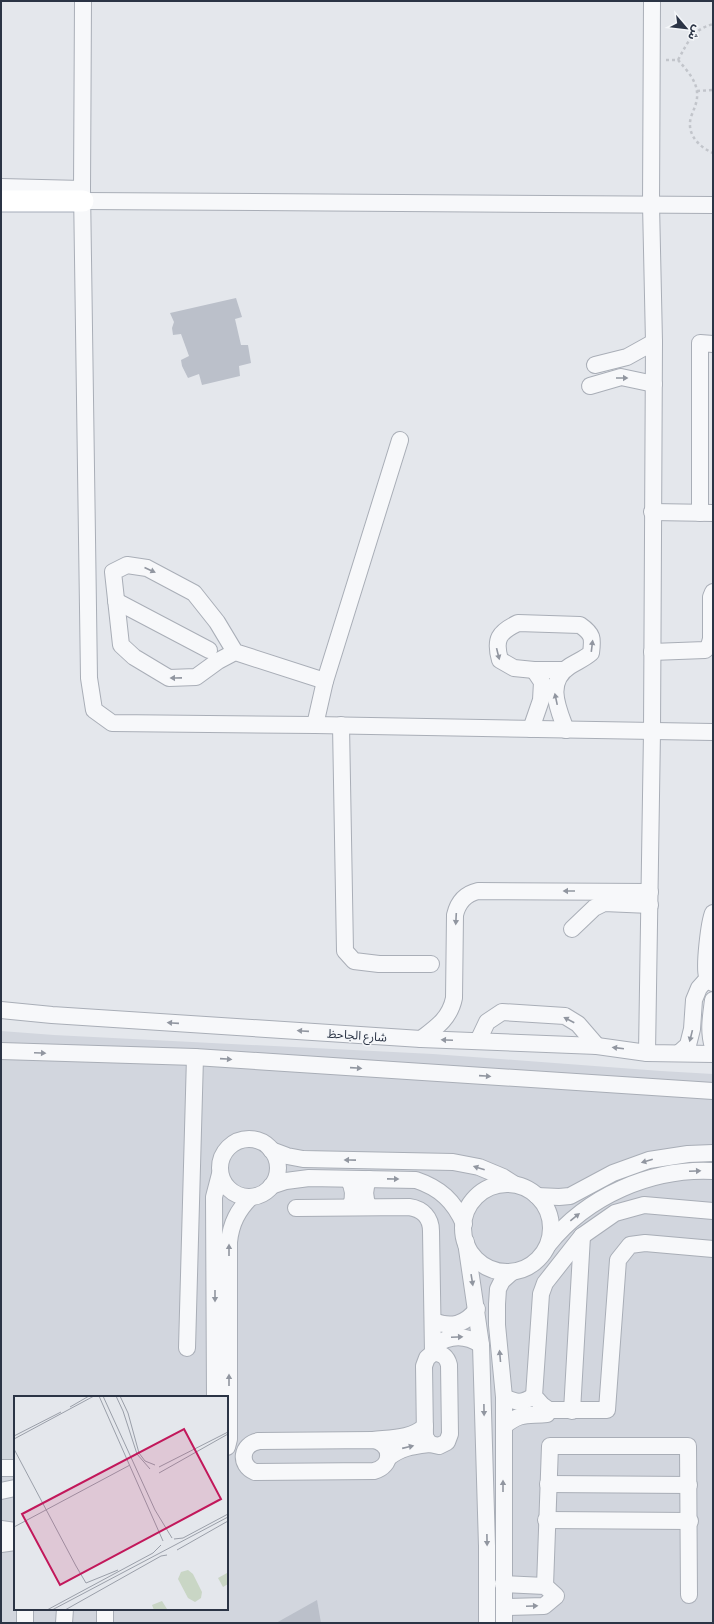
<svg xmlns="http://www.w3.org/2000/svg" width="714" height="1624" font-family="'Titillium Web','Noto Sans Arabic',sans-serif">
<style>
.built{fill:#d2d6de;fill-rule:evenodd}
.building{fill:#bbc0ca}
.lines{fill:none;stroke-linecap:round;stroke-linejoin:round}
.minor-casing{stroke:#a9aeb7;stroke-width:18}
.major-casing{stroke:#a3abb8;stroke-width:23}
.path{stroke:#c2c5cb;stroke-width:2.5;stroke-dasharray:3 3;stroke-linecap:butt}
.minor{stroke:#f7f8fa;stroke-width:16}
.major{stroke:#fff;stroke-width:21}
.oneway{fill:#9196a0}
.labels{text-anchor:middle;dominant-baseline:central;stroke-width:3;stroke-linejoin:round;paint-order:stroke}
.street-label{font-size:12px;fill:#2b3445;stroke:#f4f6f9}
.inset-road{fill:none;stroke:#9a9fa9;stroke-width:1}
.view{fill:#c2185b;fill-opacity:0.15;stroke:#c2185b;stroke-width:2}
.inset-edge{fill:none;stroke:#2b3445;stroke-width:2}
</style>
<rect width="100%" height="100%" fill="#e4e7ec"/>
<path class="built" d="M1,1031L54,1035L433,1054L661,1071L713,1074V1623H1ZM15,1397H227V1609H15Z"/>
<g class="building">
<path d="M236,298L242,317L235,319L241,345H248L251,363L239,366L240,376L202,385L199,374L188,378L182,366L181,360L189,356L181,334L173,335L172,328L174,322L170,313Z"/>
<path d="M317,1600L321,1623H276Z"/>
</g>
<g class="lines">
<defs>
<g id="minor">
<path d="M83,1L82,189L89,678L94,710L112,723L315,725L713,732"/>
<path d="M1,187L82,189"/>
<path d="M83,201L713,205"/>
<path d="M595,365L627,357L654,342"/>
<path d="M590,386L621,377L654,384"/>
<path d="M652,512L713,513"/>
<path d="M700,513V343L713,344"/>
<path d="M116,601L209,650"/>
<path d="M235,652L218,661L196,677L169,678L134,657L121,645L113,572L127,565L147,568L194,593L217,622L235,652L325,681"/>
<path d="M652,652L705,650L709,646L711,639V597L713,592"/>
<path d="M565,670H534L514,668L500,660C494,639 499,632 518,623L580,625C593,634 593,638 591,653C584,659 578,661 570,666C545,682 558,708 566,730"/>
<path d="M315,725L325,681L400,440"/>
<path d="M341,725L345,951L354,961L379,964H431"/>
<path d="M531,729L541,700L542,682L534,670"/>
<path d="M713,913C709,923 704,967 707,976C708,979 710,981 713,983"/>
<path d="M572,929L594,908L604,903L650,905"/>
<path d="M713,1000C711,1016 708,1031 713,1047"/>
<path d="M1,1010L52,1015L421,1039L597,1046L647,1053L713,1054"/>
<path d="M421,1039C437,1027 450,1018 454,998L455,915C458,902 465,894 478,891L650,892"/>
<path d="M478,1041L487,1022L502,1012L565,1016L578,1024L597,1046"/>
<path d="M1,1051L195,1057L713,1091"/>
<path d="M647,1053L652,732L654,342L651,204L652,1"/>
<path d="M679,1053L688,1045L692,1029L694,1000L699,988L708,978"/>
<circle cx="249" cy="1168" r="29"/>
<path d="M271,1150L287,1156L303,1159L453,1162L479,1167L503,1177L514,1184"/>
<path d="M348,1179C354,1188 355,1197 350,1207"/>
<circle cx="507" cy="1228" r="44"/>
<path d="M271,1186L286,1181L309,1178L416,1180C440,1188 454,1201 464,1224"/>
<path d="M537,1196L559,1197L570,1196L613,1173L649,1160L688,1154L713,1153"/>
<path d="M369,1207C364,1198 364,1188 369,1179"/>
<path d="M296,1208L409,1207C423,1209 431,1218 431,1231L433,1353"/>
<path d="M713,1211L644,1205L615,1213L582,1236L545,1283L541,1294L534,1396L542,1405L549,1410H607L618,1260L630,1245L645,1243L713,1249"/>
<path d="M466,1242L481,1345L487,1546V1623"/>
<path d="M548,1245C587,1196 651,1168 713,1171"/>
<path d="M433,1321C451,1328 465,1325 477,1309"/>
<path d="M434,1346C449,1335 465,1334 481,1345"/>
<path d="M187,1348L195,1057"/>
<path d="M433,1353C443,1353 447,1357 449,1365L450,1434L447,1442L439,1446L430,1444L425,1437L424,1366L427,1358Z"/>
<path d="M215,1397L214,1197L220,1174"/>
<path d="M504,1397C517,1403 521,1404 534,1396"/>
<path d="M572,1411L582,1236"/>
<path d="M504,1426C521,1412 527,1416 547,1414L549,1410"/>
<path d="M373,1440C393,1444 393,1466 374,1471L255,1472C238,1465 241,1444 259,1441Z"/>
<path d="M373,1440C390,1438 412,1439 425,1426"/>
<path d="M227,1447L229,1439V1242C231,1223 238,1210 251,1197"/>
<path d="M388,1458C401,1447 414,1446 430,1444"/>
<path d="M1,1468H15"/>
<path d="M548,1484L689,1485"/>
<path d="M1,1491L15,1488"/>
<path d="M546,1520L690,1521"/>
<path d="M1,1529L15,1531"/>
<path d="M1,1544L15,1542"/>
<path d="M503,1584L545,1586L556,1596L544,1606L504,1607"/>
<path d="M545,1586L550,1446H688L689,1595"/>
<path d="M25,1609V1623"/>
<path d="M64,1623L65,1609"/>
<path d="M105,1623V1609"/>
<path d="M504,1623V1397L497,1325V1304L498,1289L502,1281L512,1272"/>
</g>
<path id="major" d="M1,201H83"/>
</defs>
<use href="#minor" class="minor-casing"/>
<use href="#major" class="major-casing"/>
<g class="path">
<path d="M666,60H678C686,69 696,80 697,92C698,102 694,108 691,117C686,134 699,147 713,153"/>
<path d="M678,60C688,42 692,30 713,24"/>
<path d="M697,91L713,90"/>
</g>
<use href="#minor" class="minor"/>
<use href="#major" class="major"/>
</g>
<defs><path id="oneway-solid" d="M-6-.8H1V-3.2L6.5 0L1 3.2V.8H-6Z"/></defs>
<g class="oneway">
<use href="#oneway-solid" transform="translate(622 378)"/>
<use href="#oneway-solid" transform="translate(150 570) rotate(24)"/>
<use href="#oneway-solid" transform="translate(592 646) rotate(-83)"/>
<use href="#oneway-solid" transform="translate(498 654) rotate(76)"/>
<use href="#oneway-solid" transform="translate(176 678) rotate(179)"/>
<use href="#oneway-solid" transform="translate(556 699) rotate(-102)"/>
<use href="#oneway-solid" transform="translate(569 891) rotate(-180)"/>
<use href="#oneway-solid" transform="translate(456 919) rotate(93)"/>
<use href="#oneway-solid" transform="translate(569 1020) rotate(-152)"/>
<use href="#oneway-solid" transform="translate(173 1023) rotate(-176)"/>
<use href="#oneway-solid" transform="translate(303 1031) rotate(-176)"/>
<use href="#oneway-solid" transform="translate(691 1036) rotate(104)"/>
<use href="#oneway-solid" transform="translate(447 1040) rotate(-178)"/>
<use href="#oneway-solid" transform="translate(618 1048) rotate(-173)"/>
<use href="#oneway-solid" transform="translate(40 1053) rotate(3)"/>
<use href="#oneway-solid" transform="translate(226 1059) rotate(4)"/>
<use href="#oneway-solid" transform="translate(356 1068) rotate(4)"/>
<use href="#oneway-solid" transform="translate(485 1076) rotate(4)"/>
<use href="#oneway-solid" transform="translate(350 1160) rotate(-179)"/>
<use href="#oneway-solid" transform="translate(647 1161) rotate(164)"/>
<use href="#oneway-solid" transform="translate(479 1168) rotate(-162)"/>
<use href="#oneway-solid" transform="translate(695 1171) rotate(-2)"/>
<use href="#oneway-solid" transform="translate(393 1179) rotate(1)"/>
<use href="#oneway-solid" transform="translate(575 1217) rotate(-39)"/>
<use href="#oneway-solid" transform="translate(229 1250) rotate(-90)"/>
<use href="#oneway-solid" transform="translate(472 1280) rotate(81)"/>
<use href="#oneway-solid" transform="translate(215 1296) rotate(90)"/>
<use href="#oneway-solid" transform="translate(457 1337) rotate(-2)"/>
<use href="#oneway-solid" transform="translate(500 1356) rotate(-95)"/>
<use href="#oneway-solid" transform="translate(229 1380) rotate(-90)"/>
<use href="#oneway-solid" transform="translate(484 1410) rotate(89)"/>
<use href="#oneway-solid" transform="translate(408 1447) rotate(-13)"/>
<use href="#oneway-solid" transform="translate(503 1486) rotate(-90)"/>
<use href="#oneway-solid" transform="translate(487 1540) rotate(89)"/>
<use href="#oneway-solid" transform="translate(532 1606) rotate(-2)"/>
</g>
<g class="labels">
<g class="street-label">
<text transform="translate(357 1035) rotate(4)">شارع الجاحظ</text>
</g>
</g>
<g transform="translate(14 1396)">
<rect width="214" height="214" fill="#e4e7ec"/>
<path d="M174,174L179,178L188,196L187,202L181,206L174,202L164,183L167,176ZM213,177L214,188L209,191L204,182ZM148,205L153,213L140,214L138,209Z" fill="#c9d6c5"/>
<path class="inset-road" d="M85,0L149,145M89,0L141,114L158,142M102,0L109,15L123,58L136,73M106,0L114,17L125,57L131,65L141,69M56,11L75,0M0,40L47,16M0,43L80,0M0,53L62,170M145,71L214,36M145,77L214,38M0,131L116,69M160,143L169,142L214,118M163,154L214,125M62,170L72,187L104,174M33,214L139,157L147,149M38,214L214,121M51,214L147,160L153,159"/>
<path class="view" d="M170,33L207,103L46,189L8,118Z"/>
<rect width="214" height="214" class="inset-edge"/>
</g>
<rect width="714" height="1624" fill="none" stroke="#2b3445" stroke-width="4"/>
<g transform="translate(686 28) rotate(118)" stroke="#f4f6f9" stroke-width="3" paint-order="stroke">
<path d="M0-3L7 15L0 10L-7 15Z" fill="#2b3445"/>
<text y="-6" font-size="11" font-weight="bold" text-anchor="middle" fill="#2b3445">ش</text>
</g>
</svg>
